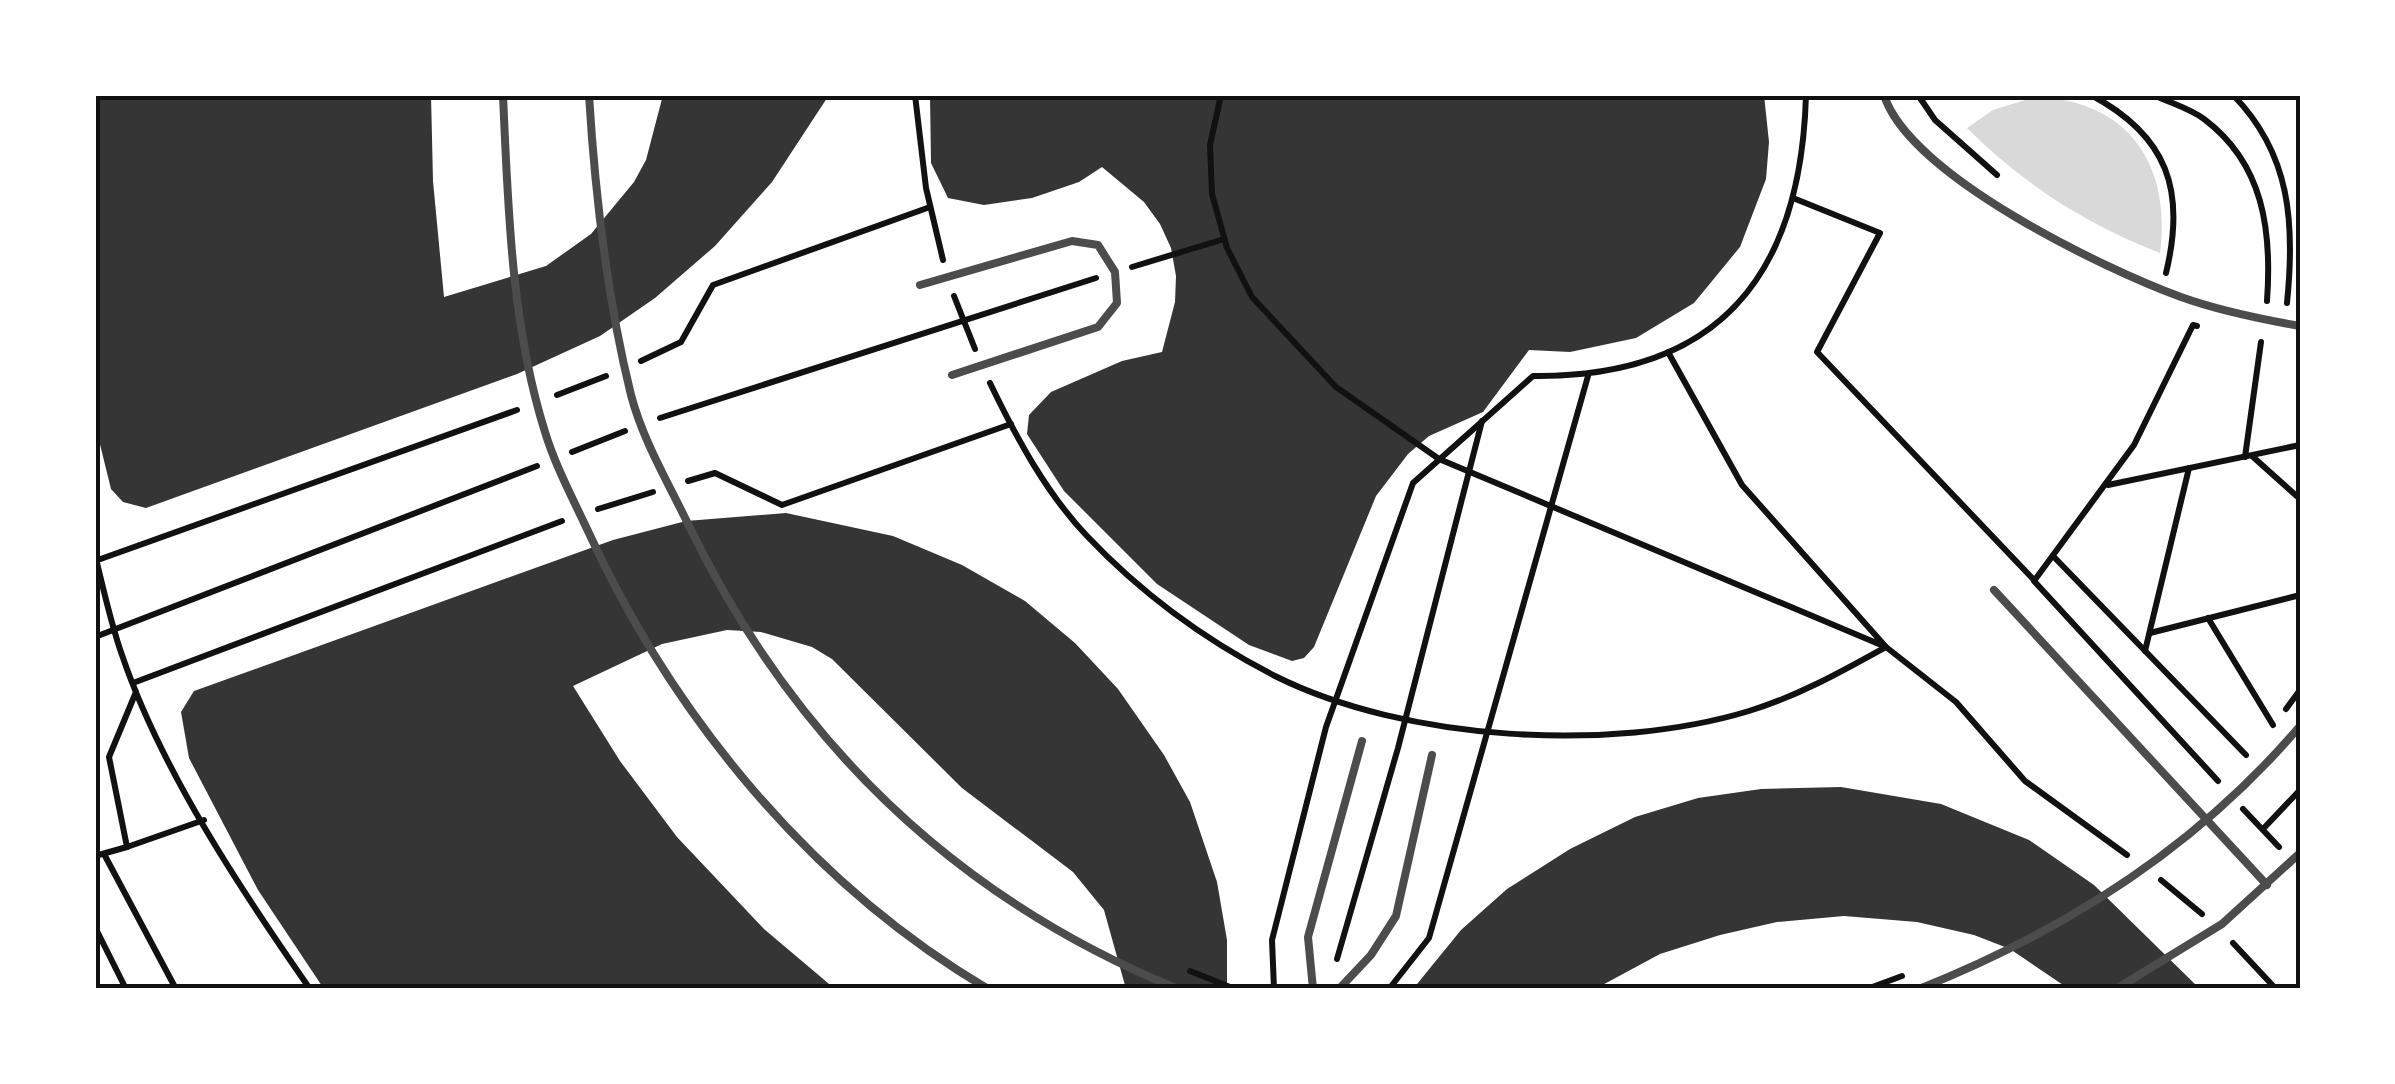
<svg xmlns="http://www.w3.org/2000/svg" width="2395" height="1084" font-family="'IBM Plex Sans',sans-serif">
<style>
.water{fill:#d9d9d9}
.building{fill:#353535}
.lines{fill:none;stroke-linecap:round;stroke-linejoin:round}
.path{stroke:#111;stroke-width:6}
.service{stroke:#4c4c4c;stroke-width:8}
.neatline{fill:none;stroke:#111;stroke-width:4}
</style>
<rect width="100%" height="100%" fill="#fff"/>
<path class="water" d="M2035,97C2129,100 2171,165 2160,253C2087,225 2023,184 1967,128L1993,110Z"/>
<g class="building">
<path d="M95,95H431L433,181L444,297L546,266L591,234L634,182L646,160L663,95H829L772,182L715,246L655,298L600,336L517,374L146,508L123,502L111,489L95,424Z"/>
<path d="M930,95H1764L1769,142L1766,179L1740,247L1694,303L1636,338L1570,352L1529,350L1483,412L1429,436L1408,454L1376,496L1314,647L1304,658L1292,661L1249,645L1157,584L1064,491L1027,434L1029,415L1051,392L1122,361L1162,352L1175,302L1176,276L1171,248L1160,224L1144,202L1102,167L1079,182L1032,198L984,205L948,198L931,163Z"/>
<path d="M786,513L893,536L962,565L1025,601L1075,643L1118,689L1164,755L1190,802L1217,882L1227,940V989H1126L1104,910L1073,872L962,788L832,659L812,647L761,632L727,630L662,644L573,686L620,761L677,837L764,929L835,989H324L258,890L189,758L181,712L194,691L613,540L686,521Z"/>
<path d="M1841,787L1941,804L2029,840L2094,885L2200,989H2069L2010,949L1974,935L1917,922L1844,916L1777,922L1720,935L1660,954L1595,989H1413L1461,930L1507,889L1570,849L1635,817L1698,798L1761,789Z"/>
</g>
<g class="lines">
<g class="path">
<path d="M915,95L926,188L943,260"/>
<path d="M1221,95L1210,145L1212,194L1227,248L1252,297L1336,387L1439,459L1886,647L1742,485L1668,352"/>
<path d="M1918,95L1935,120L1997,175"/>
<path d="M2091,95C2168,136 2186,191 2166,273"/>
<path d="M2154,95C2170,103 2189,108 2204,119C2264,164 2272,231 2267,301"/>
<path d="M2233,95C2291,154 2295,224 2287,303"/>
<path d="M2292,95L2300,98"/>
<path d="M1793,198L1880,233L1817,352L2034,580"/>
<path d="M1132,267L1224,239"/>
<path d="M954,296L975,349"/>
<path d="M2197,326L2193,325L2134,445L2034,581L2218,781"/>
<path d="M641,361L681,342L713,285L930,207"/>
<path d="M990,383C1016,437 1046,493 1087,536C1141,593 1205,640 1275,676C1405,741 1611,753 1749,711C1798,696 1841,672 1886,647L1956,702L2025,781L2127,855"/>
<path d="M557,395L606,376"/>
<path d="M660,418L1096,278"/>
<path d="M572,452L625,431"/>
<path d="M2252,456L2300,499"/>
<path d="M2245,457L2261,342"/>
<path d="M688,481L715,473L782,505L1011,424"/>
<path d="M2108,485L2300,445"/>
<path d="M598,509L653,492"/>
<path d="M2054,557L2246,755"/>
<path d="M96,559C104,591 111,624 122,655C161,770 241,890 310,989"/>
<path d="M95,561L517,410"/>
<path d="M2208,618L2273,725"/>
<path d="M2150,633L2300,595"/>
<path d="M95,637L537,466"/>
<path d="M2145,651L2189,468"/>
<path d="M133,683L562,521"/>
<path d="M136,692L109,757L127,847L204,820"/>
<path d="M2286,709L2300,690"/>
<path d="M2243,809L2279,847"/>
<path d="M2263,829L2300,790"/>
<path d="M104,854L176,989"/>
<path d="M95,856L127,847"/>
<path d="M2161,880L2202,914"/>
<path d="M95,927L126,989"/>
<path d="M2233,943L2276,989"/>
<path d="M1337,959L1398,748L1482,421"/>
<path d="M1190,971L1235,989"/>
<path d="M1274,989L1272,940L1326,727L1413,483L1533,376C1720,378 1801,274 1806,95"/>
<path d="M1389,989L1429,938L1588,376"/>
<path d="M1867,989L1902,976"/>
</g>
<g class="service">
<path d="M503,95C508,206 511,324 545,432C555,465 572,497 587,529C672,715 810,884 988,989"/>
<path d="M589,95C595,194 607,298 631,395C643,441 669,484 689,526C794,742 955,898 1178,989"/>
<path d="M1884,95C1909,175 2104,269 2181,297C2220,311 2260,319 2300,326"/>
<path d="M920,285L1072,241L1098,245L1115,272L1117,303L1098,327L952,375"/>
<path d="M1994,590L2267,885"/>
<path d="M1313,989L1308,937L1362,741"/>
<path d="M1339,989L1371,955L1396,916L1432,755"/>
<path d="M1919,989C2065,931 2198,846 2300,726"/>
<path d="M2116,989L2222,924L2300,853"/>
</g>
</g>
<rect width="2395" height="1084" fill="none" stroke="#ffffff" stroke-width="195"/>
<rect x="98" y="98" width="2200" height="888" class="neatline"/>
</svg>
